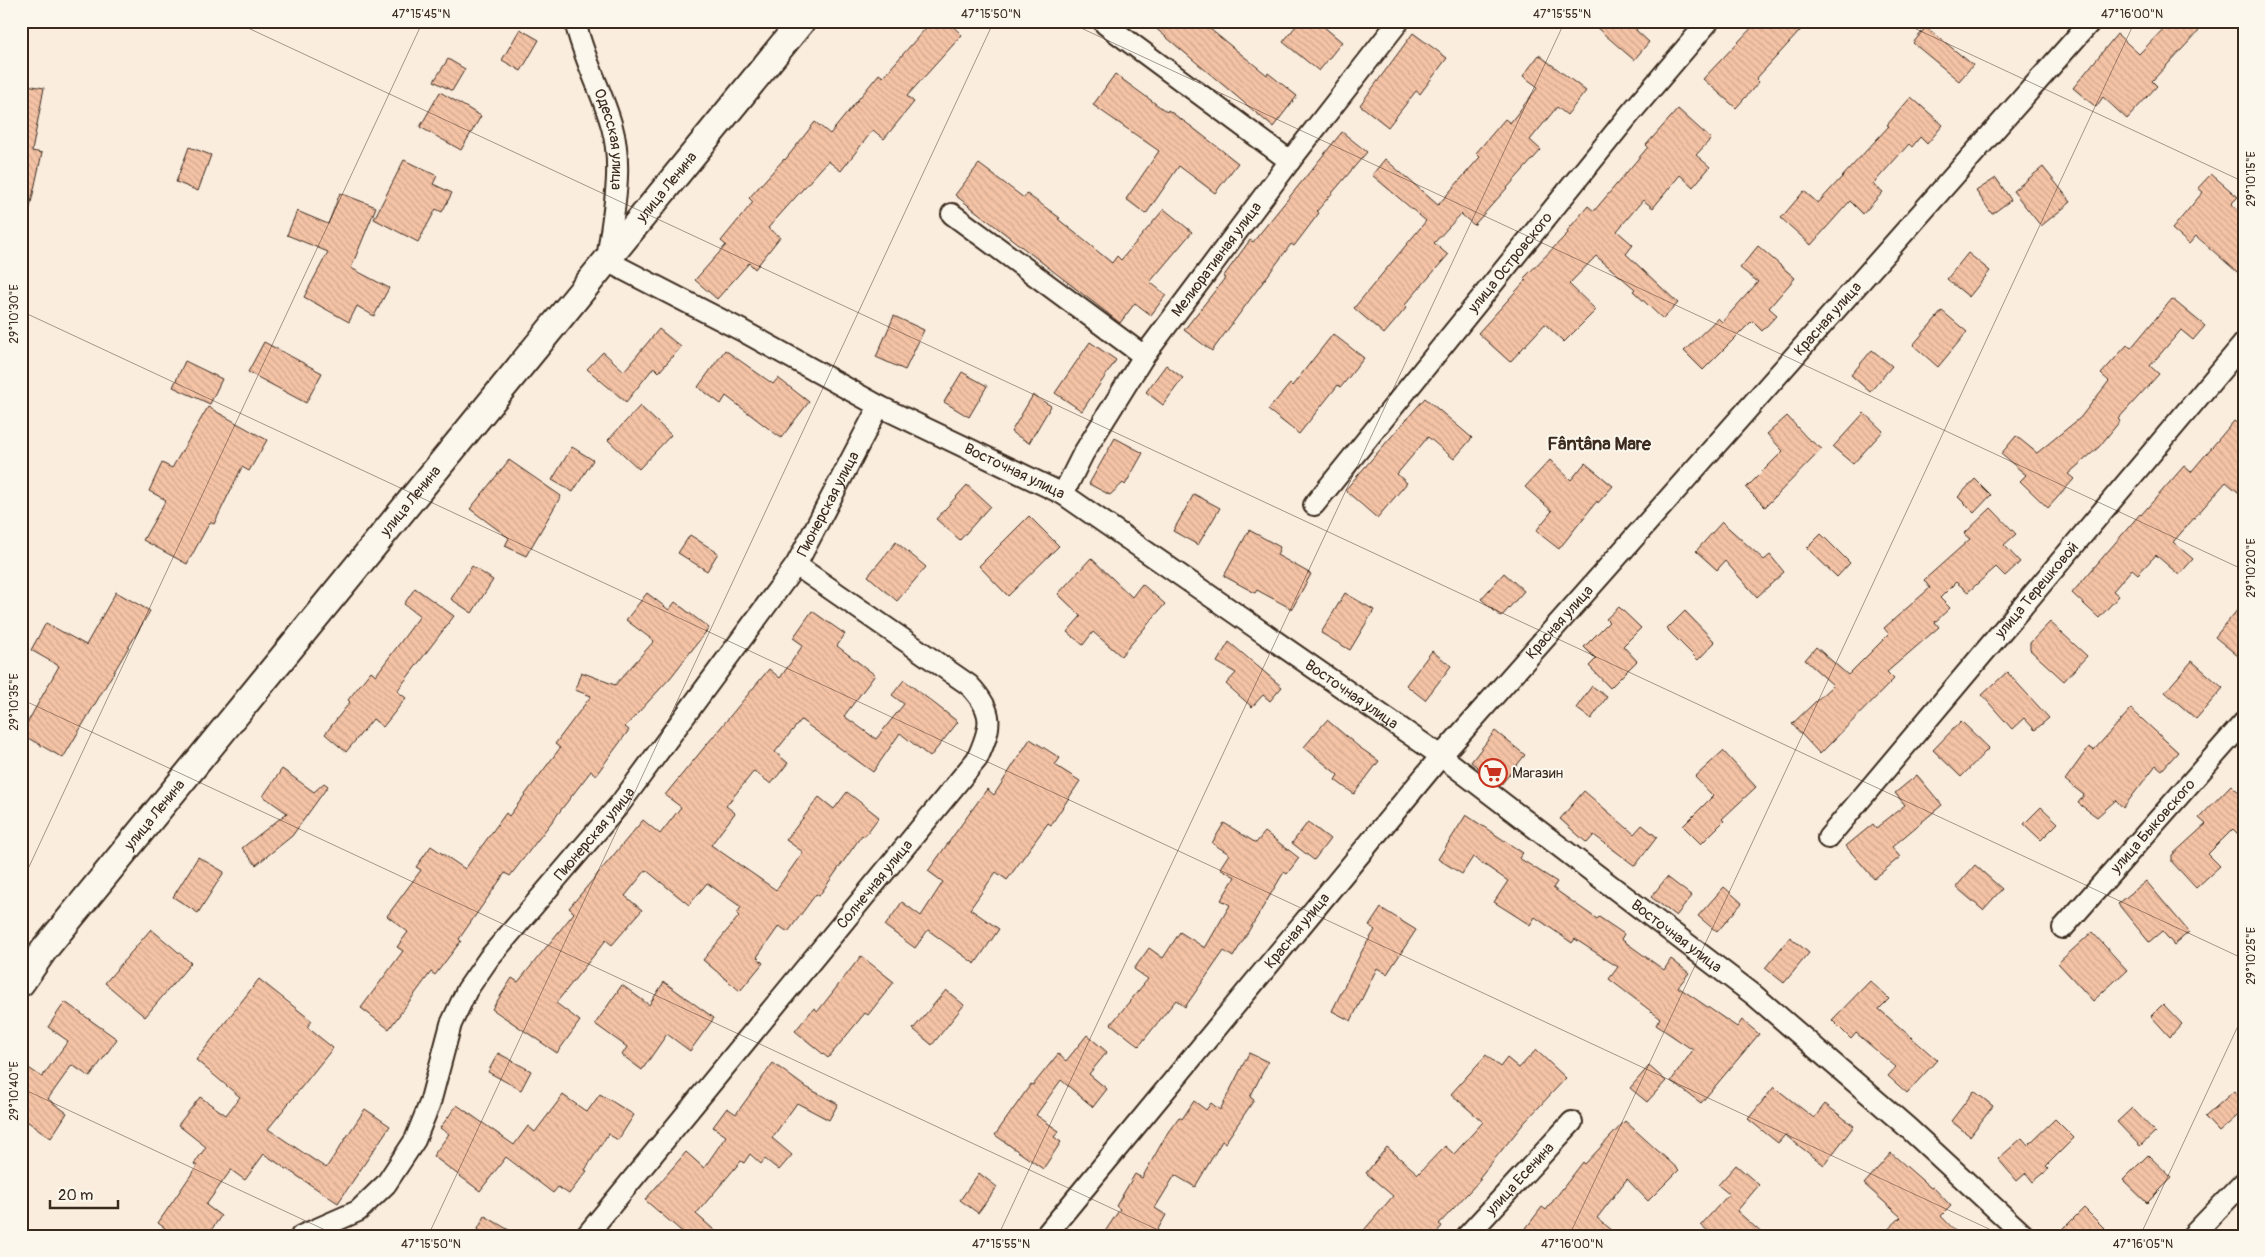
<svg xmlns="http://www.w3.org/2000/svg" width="2265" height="1257" font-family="Pangolin,sans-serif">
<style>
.building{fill:url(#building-back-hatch);stroke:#3b2a1e}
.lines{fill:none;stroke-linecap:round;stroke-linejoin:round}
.minor-casing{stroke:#3b2a1e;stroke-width:24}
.tertiary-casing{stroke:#3b2a1e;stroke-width:30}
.minor{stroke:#fbf7ec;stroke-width:20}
.tertiary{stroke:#fbf7ec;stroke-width:26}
.ticks{fill:none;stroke:#3b2a1e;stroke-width:1;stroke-opacity:0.45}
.labels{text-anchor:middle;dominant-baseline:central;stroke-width:4;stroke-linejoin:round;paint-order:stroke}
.street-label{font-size:15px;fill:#3b2a1e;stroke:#fbf7ec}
.poi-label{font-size:15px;fill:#3b2a1e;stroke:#fbf7ec;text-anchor:start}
.quarter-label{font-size:18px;font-weight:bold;fill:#3b2a1e;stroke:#fbf7ec}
.neatline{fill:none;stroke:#3b2a1e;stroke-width:2}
.ticks-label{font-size:12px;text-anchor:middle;fill:#3b2a1e}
</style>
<defs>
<pattern id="building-back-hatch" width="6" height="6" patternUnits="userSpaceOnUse" patternTransform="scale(1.25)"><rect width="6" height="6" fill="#f5c3a6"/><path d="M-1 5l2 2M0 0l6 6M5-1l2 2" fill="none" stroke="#d3a88e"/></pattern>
</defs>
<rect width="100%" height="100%" fill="#faedde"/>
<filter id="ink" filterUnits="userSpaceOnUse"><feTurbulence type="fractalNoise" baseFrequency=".02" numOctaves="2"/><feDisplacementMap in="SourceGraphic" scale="10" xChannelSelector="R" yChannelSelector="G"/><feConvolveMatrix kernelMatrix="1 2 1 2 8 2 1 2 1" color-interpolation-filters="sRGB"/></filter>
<g filter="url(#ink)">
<g class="building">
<path d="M932,21H947L962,35L907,96L914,102L884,139L873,130L841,171L828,161L768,228L780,237L755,269L749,263L717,299L695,280L726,245L721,241L753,202L749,198L784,159L785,160L815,122L830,134L879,74L883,77Z"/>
<path d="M1147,21H1200L1267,75L1268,73L1297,96L1273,127Z"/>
<path d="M1300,21H1317L1342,42L1319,71L1283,42Z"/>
<path d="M1589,21H1643L1636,30L1649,42L1634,60Z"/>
<path d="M1758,21H1809L1756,79L1759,82L1736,108L1703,79Z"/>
<path d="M2171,21H2189L2199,31L2152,81L2157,86L2127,119L2103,97L2096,107L2073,88L2117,34L2139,54Z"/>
<path d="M1926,27L1973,65L1959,81L1913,43Z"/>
<path d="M520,29L539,40L521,71L502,60Z"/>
<path d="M1413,33L1447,58L1420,94L1416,91L1388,127L1360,105Z"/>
<path d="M1539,55L1586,91L1567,115L1557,107L1530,140L1541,150L1474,225L1461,214L1434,243L1448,255L1405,305L1407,307L1384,334L1354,308L1426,221L1372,175L1385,159L1438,205L1480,157L1476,153L1505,119L1510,123L1538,87L1523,76Z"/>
<path d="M448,59L465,69L452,91L434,81Z"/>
<path d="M1115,74L1167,112L1168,110L1192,127L1238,163L1215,193L1179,166L1146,214L1126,199L1159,151L1093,105Z"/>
<path d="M21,84L44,88L32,151L42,153L29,212L21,211Z"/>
<path d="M440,92L481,116L461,150L420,127Z"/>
<path d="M1911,97L1943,125L1927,144L1920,137L1912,147L1909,144L1873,184L1883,192L1863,214L1850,201L1811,245L1781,218L1804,191L1818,203L1889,126L1887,125Z"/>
<path d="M1678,109L1711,139L1696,155L1710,167L1693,187L1680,175L1653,208L1643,200L1617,231L1633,245L1626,254L1678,303L1663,319L1633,291L1635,289L1596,256L1569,284L1596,310L1564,342L1545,324L1510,362L1478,333L1526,280L1524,278L1568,233L1567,231L1588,206L1594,211L1648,147L1646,145Z"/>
<path d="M1342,132L1367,152L1317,211L1319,213L1294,246L1291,244L1212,351L1184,330L1225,278L1223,277L1250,240L1253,242Z"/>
<path d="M189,147L211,155L198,191L176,182Z"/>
<path d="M404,160L437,176L433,184L452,193L442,212L436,209L418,242L374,219Z"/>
<path d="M979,164L1024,198L1027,194L1060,218L1058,219L1112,263L1117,256L1121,260L1164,209L1192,232L1150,282L1166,295L1151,315L1135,303L1120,323L955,195Z"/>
<path d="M2043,167L2071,202L2041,226L2013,191Z"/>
<path d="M2211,174L2238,197L2231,204L2244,215V278L2196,236L2189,244L2172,229L2203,192L2198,188Z"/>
<path d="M1996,178L2011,200L1992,214L1976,191Z"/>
<path d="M340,193L376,207L351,268L389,288L374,316L357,306L349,322L304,297L328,252L287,235L297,211L328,224Z"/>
<path d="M1758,246L1795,278L1769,308L1777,315L1762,331L1752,321L1703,370L1684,351L1718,318L1722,322L1758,282L1740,268Z"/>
<path d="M1968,253L1990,271L1969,297L1947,279Z"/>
<path d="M2172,299L2205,326L2193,340L2181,330L2150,366L2159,374L2118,419L2120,421L2099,447L2068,474L2074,479L2048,508L2020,481L2026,475L2001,454L2016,436L2037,453L2080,418L2109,381L2101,374L2127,345L2131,348Z"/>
<path d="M1942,311L1967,332L1938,367L1913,345Z"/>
<path d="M894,316L924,330L905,370L876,357Z"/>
<path d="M659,329L681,347L659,372L654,367L626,402L587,369L603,352L624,371Z"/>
<path d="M1333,334L1364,358L1341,387L1338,385L1299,434L1268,410L1290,384L1292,386Z"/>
<path d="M264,342L322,373L306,403L248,372Z"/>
<path d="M1090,342L1116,360L1082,411L1055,393Z"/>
<path d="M725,350L773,384L778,378L809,402L781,438L726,396L721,404L698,387Z"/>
<path d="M1872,350L1892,366L1870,392L1851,375Z"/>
<path d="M185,361L222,379L210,404L173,387Z"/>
<path d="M1166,365L1183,378L1163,405L1146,392Z"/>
<path d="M962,372L987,386L969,417L944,402Z"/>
<path d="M1033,395L1051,406L1029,443L1011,432Z"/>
<path d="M1425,398L1472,438L1454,459L1428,437L1397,474L1407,483L1377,518L1345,490Z"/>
<path d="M640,406L671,435L639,469L608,440Z"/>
<path d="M208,407L267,440L249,471L242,467L214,524L210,522L187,564L143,540L166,500L149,491L162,463L172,468Z"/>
<path d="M1864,413L1883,431L1853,464L1833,447Z"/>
<path d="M1787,416L1807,438L1822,449L1765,507L1746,488L1783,451L1767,434Z"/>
<path d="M2234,421L2244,429V497L2226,482L2173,542L2193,559L2179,575L2156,555L2138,574L2132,569L2113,591L2119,596L2099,618L2072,593L2140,514L2141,515L2184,466L2191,472Z"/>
<path d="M1115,438L1143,453L1125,485L1123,483L1110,495L1089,484Z"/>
<path d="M572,447L593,460L573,492L552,480Z"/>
<path d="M509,460L561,496L526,556L505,546L509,538L470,509Z"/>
<path d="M1550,460L1571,480L1585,463L1613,486L1598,503L1597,501L1559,549L1536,531L1552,511L1525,487Z"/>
<path d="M1975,479L1991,495L1974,513L1958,497Z"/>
<path d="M967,485L990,506L960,540L936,519Z"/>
<path d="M1194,494L1220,508L1198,545L1173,531Z"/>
<path d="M1991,508L2016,534L2004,545L2020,562L2005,576L1996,567L1968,592L1956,582L1940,598L1950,608L1935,622L1939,627L1887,672L1894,679L1820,754L1792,724L1833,685L1805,660L1816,647L1848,675L1889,634L1884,628L1930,588L1924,580L1970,539L1964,534Z"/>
<path d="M1029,516L1059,546L1008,596L979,566Z"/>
<path d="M1722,522L1764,560L1770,555L1784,572L1757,597L1725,561L1717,570L1696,551Z"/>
<path d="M1249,530L1280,547L1277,555L1311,574L1292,609L1257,590L1255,593L1224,576Z"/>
<path d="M1821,534L1850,563L1837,577L1807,548Z"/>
<path d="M690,535L718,553L707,571L678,553Z"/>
<path d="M896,542L926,567L897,601L868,576Z"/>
<path d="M1091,558L1132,597L1142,584L1165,604L1121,656L1093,632L1083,645L1067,632L1081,616L1058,594Z"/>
<path d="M472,566L493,580L472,613L451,599Z"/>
<path d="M1504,573L1524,591L1501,617L1481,599Z"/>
<path d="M415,588L454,616L397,691L406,698L383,727L373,719L346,752L325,734L350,702L348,700L371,671L376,675L420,616L404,604Z"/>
<path d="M116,592L150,611L63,758L21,734L59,666L31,650L46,623L86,645Z"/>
<path d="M647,593L669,610L675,602L709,628L671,677L625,727L629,730L596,775L591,771L510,876L505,873L459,939L461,941L435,975L431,972L389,1029L361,1008L403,951L397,947L408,932L387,916L421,870L416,867L431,846L465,869L506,813L509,816L560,748L555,744L591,696L575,690L581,672L615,685L654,641L626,620Z"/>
<path d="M1345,593L1374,610L1350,650L1321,633Z"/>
<path d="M2244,602V661L2215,637Z"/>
<path d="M1619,607L1641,628L1623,646L1637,661L1610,688L1589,666L1596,659L1584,647L1609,622L1606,619Z"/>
<path d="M812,611L845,634L837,646L875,675L844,716L876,739L904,704L892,695L904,680L958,722L930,757L900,733L873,772L801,720L775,752L788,763L771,784L754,771L726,806L735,813L711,845L776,890L803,852L786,840L819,797L834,809L847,792L879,817L864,837L862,835L819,896L816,894L788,932L779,926L757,957L763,963L740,991L703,960L739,916L737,914L741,907L707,883L689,905L646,870L625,896L642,910L612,945L606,940L556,1003L580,1021L557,1053L492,1009L512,978L518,982L574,913L569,908L643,820L660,834L681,807L665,795L769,669L780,678L803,645L793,638Z"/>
<path d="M1685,611L1715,642L1698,660L1667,629Z"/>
<path d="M2050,622L2087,656L2064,681L2030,650V643Z"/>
<path d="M1229,642L1282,687L1270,701L1263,695L1252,707L1226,684L1236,673L1217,662Z"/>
<path d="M1432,651L1451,666L1425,700L1406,685Z"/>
<path d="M2192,661L2223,688L2196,719L2165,692Z"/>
<path d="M2007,672L2049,718L2035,730L2024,718L2012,729L1982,695Z"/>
<path d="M1592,686L1607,697L1591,719L1576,708Z"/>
<path d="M2131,709L2178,752L2162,770L2156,765L2123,808L2116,800L2097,817L2078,803L2084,795L2065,780L2089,747L2094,750Z"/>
<path d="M1327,720L1359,747L1379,761L1354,794L1335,780L1338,775L1304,747Z"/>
<path d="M1961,721L1989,748L1961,777L1933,750Z"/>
<path d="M1495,731L1525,755L1500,786L1471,762Z"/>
<path d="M1030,739L1060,758L1055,765L1080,781L1051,825L1048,823L1007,880L996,872L970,909L999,929L975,964L928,930L915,948L885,926L902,902L921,916L943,882L928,871L987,789L994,795Z"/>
<path d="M1723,751L1756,787L1722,819L1724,821L1701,844L1683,826L1713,796L1695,777Z"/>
<path d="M282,769L314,792L324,783L328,786L292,836L256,865L242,848L287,813L263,796Z"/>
<path d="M1917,775L1942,805L1892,847L1900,857L1874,879L1846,846L1873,824L1876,828L1905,805L1895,793Z"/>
<path d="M2231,785L2244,797V840L2233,829L2208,854L2220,866L2196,888L2172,862V855L2206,824L2199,818Z"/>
<path d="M1584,791L1634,834L1642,825L1657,837L1635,866L1594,835L1587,843L1560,819Z"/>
<path d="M2041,807L2058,823L2041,840L2024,824Z"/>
<path d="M1466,815L1523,853L1519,858L1557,882L1553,888L1597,919L1599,917L1624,934L1621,939L1664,970L1671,959L1689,973L1678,987L1737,1027L1742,1020L1759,1034L1701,1103L1671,1081L1693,1050L1656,1025L1660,1018L1609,979L1618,967L1575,939L1572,943L1535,917L1530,925L1494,902L1508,881L1473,857L1462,874L1438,859Z"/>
<path d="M1308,822L1330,839L1314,860L1292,843Z"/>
<path d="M1224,823L1256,843L1265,832L1299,858L1287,874L1284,872L1233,957L1224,951L1185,1007L1176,1000L1139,1046L1111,1024L1148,979L1134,969L1149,948L1163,958L1180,932L1205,948L1230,905L1221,900L1235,877L1220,868L1229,854L1212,843Z"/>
<path d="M198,857L224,872L198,913L173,897Z"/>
<path d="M1975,865L2002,889L1983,910L1956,887Z"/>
<path d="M1667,877L1692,896L1676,916L1651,897Z"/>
<path d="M2146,881L2189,932L2174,945L2162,931L2149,942L2118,904Z"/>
<path d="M1724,887L1742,903L1717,932L1698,916Z"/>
<path d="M1381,908L1416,930L1387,974L1377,968L1351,1021L1332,1011L1363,949L1375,930L1369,926Z"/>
<path d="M151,929L191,963L145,1017L105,983Z"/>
<path d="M2092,932L2127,970L2093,1001L2058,963Z"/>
<path d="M1790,937L1809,953L1784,983L1765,968Z"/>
<path d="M861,956L894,982L868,1015L865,1013L828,1058L795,1031L814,1008L818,1011Z"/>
<path d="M259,979L312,1021L307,1027L333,1048L268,1129L326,1168L365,1109L390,1126L338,1203L264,1154L245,1180L231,1170L206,1205L221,1216L207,1236H176L158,1223L197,1166L194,1164L206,1147L178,1125L200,1097L226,1115L240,1097L196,1060Z"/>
<path d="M1870,981L1889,999L1879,1009L1937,1060L1907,1093L1888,1076L1896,1067L1856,1033L1851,1039L1832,1020Z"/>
<path d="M664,982L714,1018L690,1051L667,1034L642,1070L622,1055L627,1047L595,1024L622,985L649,1005Z"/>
<path d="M946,990L964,1005L932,1045L913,1029Z"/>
<path d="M65,1002L117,1039L90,1077L72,1065L48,1099L67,1113L51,1138L21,1117V1063L42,1077L68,1041L48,1027Z"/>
<path d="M2163,1004L2182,1024L2170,1037L2151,1016Z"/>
<path d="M1087,1035L1107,1052L1089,1074L1107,1089L1093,1107L1061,1080L1036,1115L1059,1131L1054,1137L1061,1142L1043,1169L995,1135L1031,1084L1033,1085L1058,1054L1066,1061Z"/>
<path d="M1536,1050L1566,1078L1524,1123L1479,1178L1481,1179L1439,1224L1442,1226L1434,1236H1359L1393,1196L1366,1173L1387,1147L1418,1174L1445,1146L1454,1154L1483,1122L1451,1094L1486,1055L1500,1067L1507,1058L1519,1068Z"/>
<path d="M498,1053L531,1071L521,1090L488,1072Z"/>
<path d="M1249,1053L1268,1062L1250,1097L1254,1100L1225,1143L1222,1141L1195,1187L1175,1175L1155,1208L1166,1215L1154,1236H1102L1120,1209L1116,1206L1135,1174L1142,1178L1168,1132L1179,1117L1182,1119L1194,1101L1206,1110L1211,1103L1220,1110Z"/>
<path d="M773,1063L804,1086L838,1104L829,1120L797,1103L772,1138L792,1155L779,1170L765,1159L761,1164L750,1154L744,1163L741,1161L696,1214L721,1236H687L645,1200L686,1152L704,1168L726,1136L713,1127L727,1108L736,1114Z"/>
<path d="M1649,1066L1666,1081L1647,1102L1630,1088Z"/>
<path d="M1774,1087L1814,1118L1825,1104L1854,1126L1824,1165L1785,1135L1778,1143L1748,1119Z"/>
<path d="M1974,1091L1993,1106L1970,1136L1951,1121Z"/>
<path d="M2234,1091L2244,1102V1110L2219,1132L2205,1117Z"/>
<path d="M600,1094L634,1115L618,1140L608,1134L585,1170L587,1171L569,1194L558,1187L553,1193L506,1157L480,1191L433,1156L449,1134L440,1128L457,1105L514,1145L528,1126L535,1132L563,1095L587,1112Z"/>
<path d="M2132,1108L2155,1132L2140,1146L2117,1122Z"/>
<path d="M2055,1119L2074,1138L2046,1166L2049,1169L2033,1182L2026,1173L2017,1181L1998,1159L2022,1138L2028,1145Z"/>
<path d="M1625,1121L1679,1170L1648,1201L1627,1179L1597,1218L1619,1236H1520L1542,1207L1546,1210L1583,1162L1585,1164Z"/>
<path d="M1891,1153L1931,1188L1933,1187L1951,1206L1941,1216L1960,1236H1881L1901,1217L1864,1184Z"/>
<path d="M2148,1155L2172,1178L2147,1203L2123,1180Z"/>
<path d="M1736,1165L1759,1185L1737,1211L1765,1236H1714L1701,1225L1729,1194L1718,1185Z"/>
<path d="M979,1173L997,1187L978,1213L960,1200Z"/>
<path d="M2084,1208L2112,1236H2056Z"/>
<path d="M485,1216L519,1236H474Z"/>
</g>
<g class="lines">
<defs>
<g id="minor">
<path id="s1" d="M575,21C583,58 602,91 612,127C624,169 612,218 607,261L741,330L879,406L1063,494L1441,756L1754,995L1907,1127L2025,1236"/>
<path d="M1105,24L1290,161"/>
<path d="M952,214L1144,356"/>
<path id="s2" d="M1063,494L1083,454L1144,356L1290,161L1399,21"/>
<path id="s3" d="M1314,505L1629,115L1709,21"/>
<path id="s4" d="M1828,838L2244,343"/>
<path id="s5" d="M2063,928L2244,722"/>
<path id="s6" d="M301,1236L358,1211L386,1184L415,1140L430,1103L451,1024L467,990L489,958L620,804L796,565L879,406"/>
<path id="s7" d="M586,1236L977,759C992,726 995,712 969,685L796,565"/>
<path id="s8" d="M1045,1236L1441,756L2091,21"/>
<path id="s9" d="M1467,1236L1572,1122"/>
<path d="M2192,1236L2244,1182"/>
</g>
<g id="tertiary">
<path id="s10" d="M21,983L44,950L802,21"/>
</g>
</defs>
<use href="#minor" class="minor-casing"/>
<use href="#tertiary" class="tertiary-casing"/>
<use href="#minor" class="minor"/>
<use href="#tertiary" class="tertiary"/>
</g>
</g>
<path class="ticks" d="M233,21L2244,959M1066,21L2244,570M1899,21L2244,182M21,311L2004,1236M21,699L1171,1236M21,884L423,21M21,1088L338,1236M428,1236L994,21M998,1236L1565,21M1569,1236L2135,21M2140,1236L2244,1013"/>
<defs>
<symbol id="supermarket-ring" viewBox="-11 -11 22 22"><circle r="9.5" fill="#fbf7ec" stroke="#c8321e" stroke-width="1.5"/><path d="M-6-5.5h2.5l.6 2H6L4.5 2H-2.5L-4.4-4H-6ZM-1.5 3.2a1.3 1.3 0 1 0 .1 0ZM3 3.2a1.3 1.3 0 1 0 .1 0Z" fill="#c8321e"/></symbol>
</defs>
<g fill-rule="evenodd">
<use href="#supermarket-ring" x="1477" y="757" width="32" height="32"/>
</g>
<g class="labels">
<g class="street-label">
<text stroke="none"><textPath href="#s1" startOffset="124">Одесская улица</textPath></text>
<text stroke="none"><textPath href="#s10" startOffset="1025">улица Ленина</textPath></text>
<text stroke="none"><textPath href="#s2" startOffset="281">Мелиоративная улица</textPath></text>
<text stroke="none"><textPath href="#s3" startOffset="312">улица Островского</textPath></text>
<text stroke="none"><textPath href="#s8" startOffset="1206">Красная улица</textPath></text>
<text stroke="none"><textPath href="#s1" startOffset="706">Восточная улица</textPath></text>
<text stroke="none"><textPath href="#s10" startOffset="620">улица Ленина</textPath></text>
<text stroke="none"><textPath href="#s6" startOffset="920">Пионерская улица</textPath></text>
<text stroke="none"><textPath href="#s4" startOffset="324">улица Терешковой</textPath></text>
<text stroke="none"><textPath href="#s8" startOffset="801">Красная улица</textPath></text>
<text stroke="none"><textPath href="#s1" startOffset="1111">Восточная улица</textPath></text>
<text stroke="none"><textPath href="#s10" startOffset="215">улица Ленина</textPath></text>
<text stroke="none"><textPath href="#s5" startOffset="136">улица Быковского</textPath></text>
<text stroke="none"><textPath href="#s6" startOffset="515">Пионерская улица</textPath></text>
<text stroke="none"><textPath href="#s7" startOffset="455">Солнечная улица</textPath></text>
<text stroke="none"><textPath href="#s8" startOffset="396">Красная улица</textPath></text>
<text stroke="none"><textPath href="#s1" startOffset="1516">Восточная улица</textPath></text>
<text stroke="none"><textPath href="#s9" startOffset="78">улица Есенина</textPath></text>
</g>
<g class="poi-label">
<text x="1512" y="773">Магазин</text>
</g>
<g class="quarter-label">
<text x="1599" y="444">Fântâna Mare</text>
</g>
</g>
<rect width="2265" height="1257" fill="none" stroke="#fbf7ec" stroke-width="55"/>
<path d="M50 1200v8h68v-8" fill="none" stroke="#3b2a1e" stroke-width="2.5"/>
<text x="58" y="1200" font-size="15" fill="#3b2a1e" stroke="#fbf7ec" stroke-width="4" paint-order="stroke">20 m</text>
<rect x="28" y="28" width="2210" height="1202" class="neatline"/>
<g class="ticks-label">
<text x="421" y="18">47°15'45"N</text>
<text x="991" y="18">47°15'50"N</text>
<text x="1562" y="18">47°15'55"N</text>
<text x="2132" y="18">47°16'00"N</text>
<text transform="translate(2251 179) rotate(-90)" y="4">29°10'15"E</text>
<text transform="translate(14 314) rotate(-90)" y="4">29°10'30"E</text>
<text transform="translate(2251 568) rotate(-90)" y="4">29°10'20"E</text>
<text transform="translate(14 702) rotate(-90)" y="4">29°10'35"E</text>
<text transform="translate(2251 956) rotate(-90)" y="4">29°10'25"E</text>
<text transform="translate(14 1091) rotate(-90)" y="4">29°10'40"E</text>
<text x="431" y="1248">47°15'50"N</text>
<text x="1001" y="1248">47°15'55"N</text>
<text x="1572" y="1248">47°16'00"N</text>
<text x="2143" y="1248">47°16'05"N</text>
</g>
</svg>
